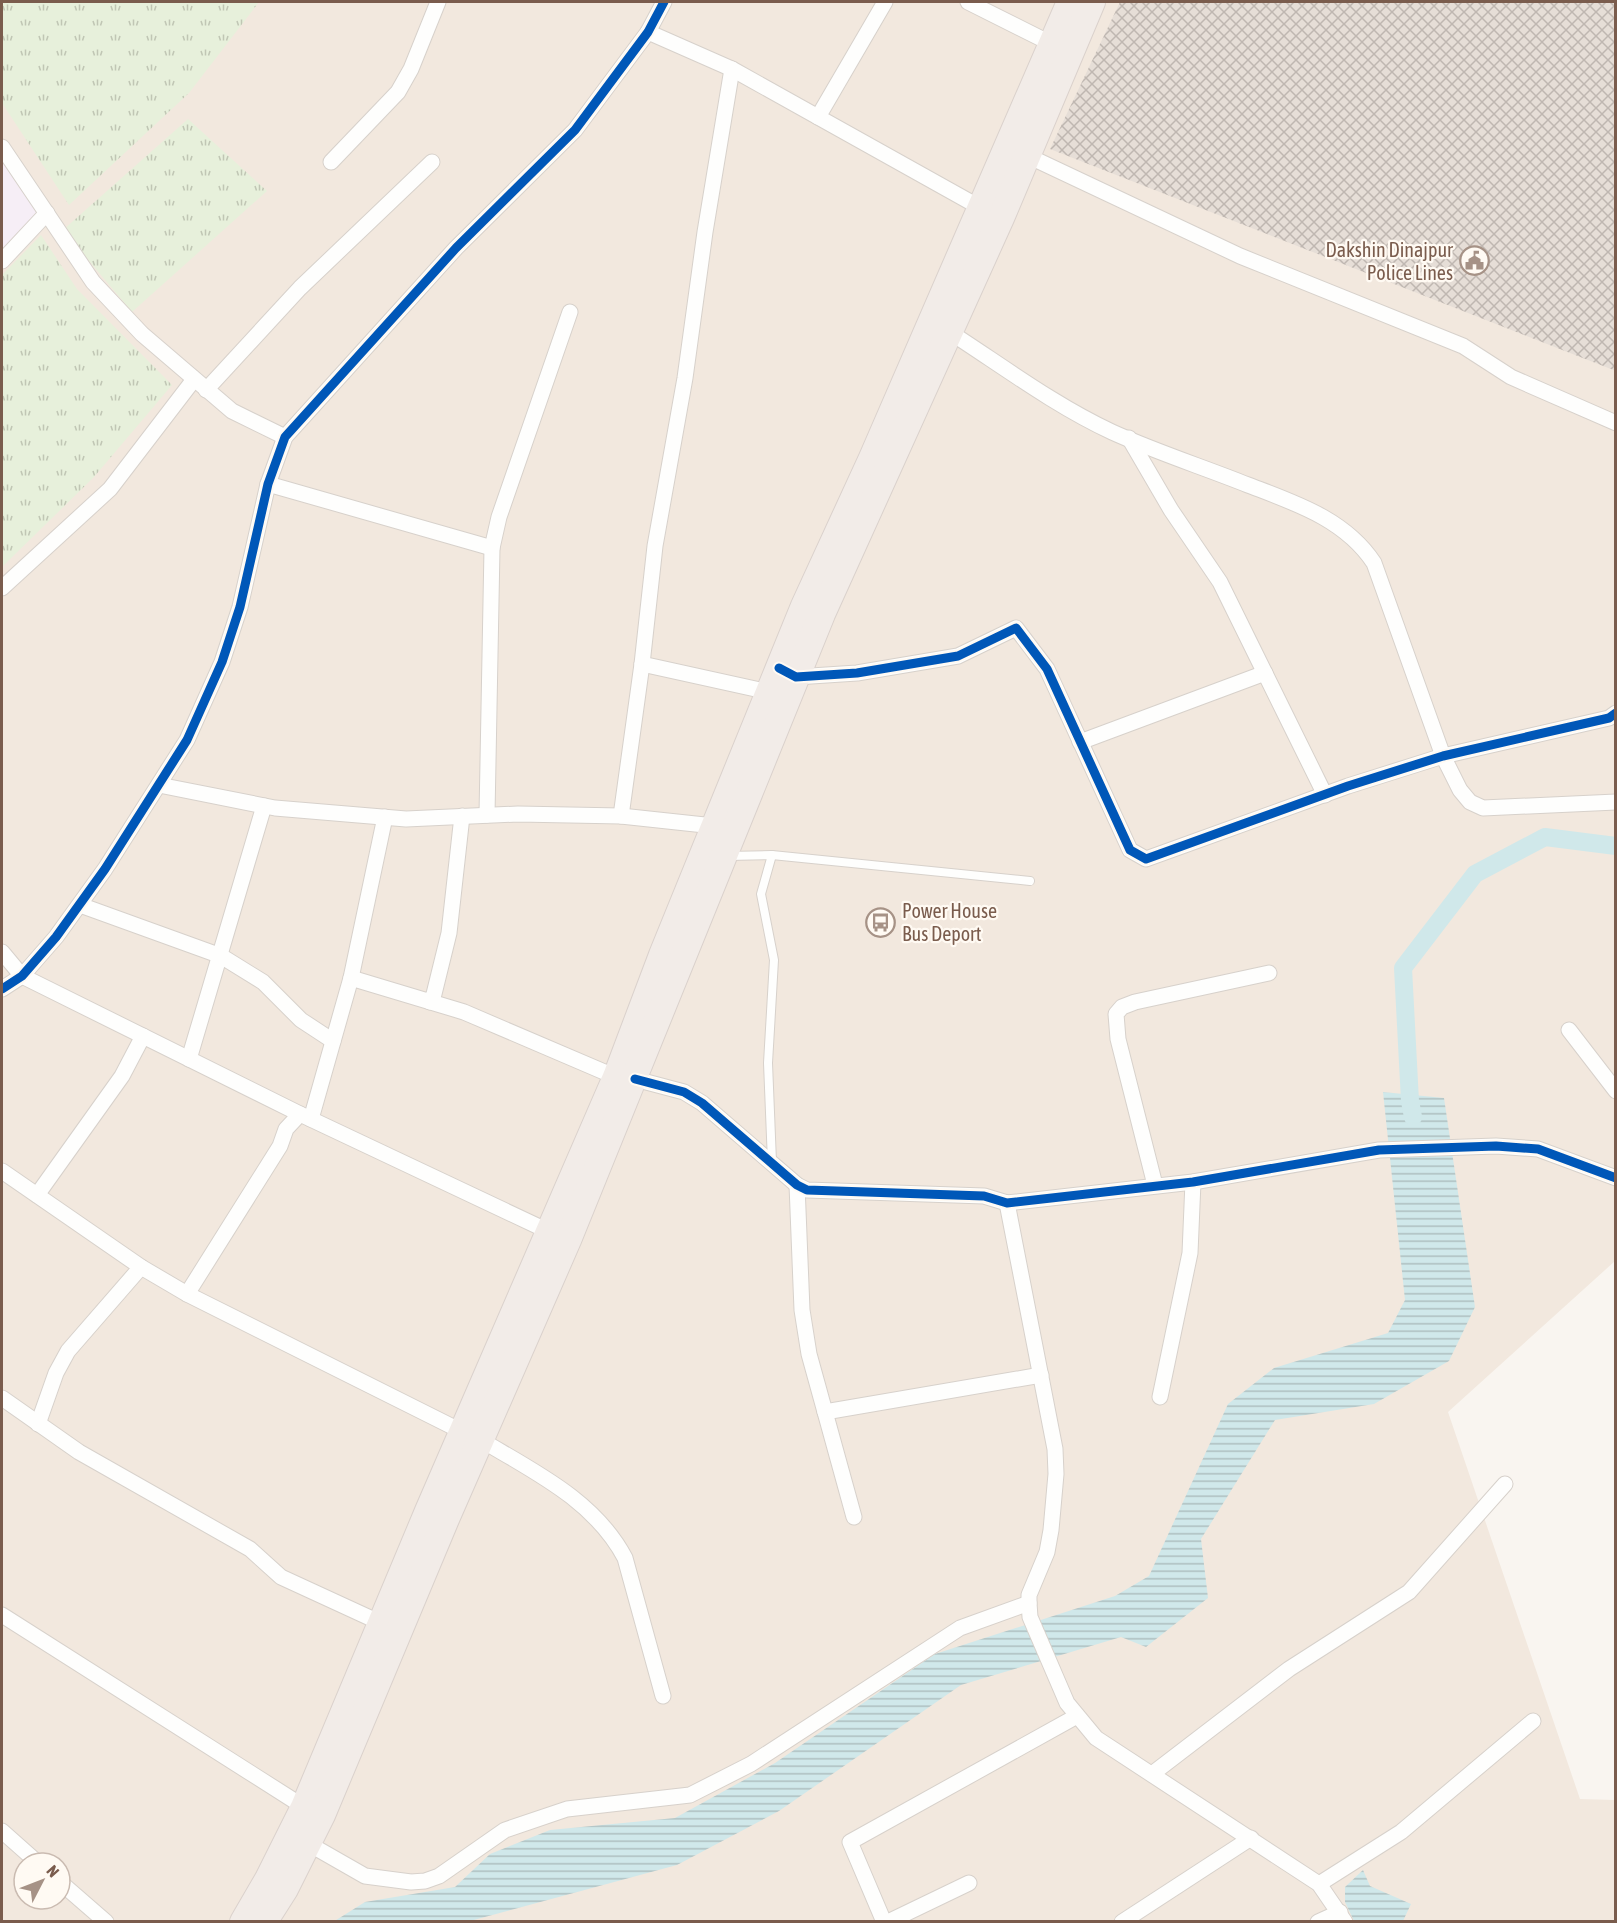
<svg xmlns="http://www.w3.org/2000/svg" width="1617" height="1923" font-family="'Asap Condensed',sans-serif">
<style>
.residential{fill:#f2e8de;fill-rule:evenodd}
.education{fill:#f6eef6}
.park{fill:url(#park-tufts)}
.water{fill:url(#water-rules)}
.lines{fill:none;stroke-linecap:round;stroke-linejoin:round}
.canal{stroke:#d0e8ea;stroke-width:18}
.building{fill:url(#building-cross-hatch)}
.service-casing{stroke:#d7d1cb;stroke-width:10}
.minor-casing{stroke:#d7d1cb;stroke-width:17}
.trunk-casing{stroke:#dad1cc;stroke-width:28}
.service{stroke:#fefefd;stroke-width:8}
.minor{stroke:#fefefd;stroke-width:15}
.trunk{stroke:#f2ece8;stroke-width:26}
.cycleway-casing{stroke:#fffaf3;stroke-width:13}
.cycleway{stroke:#0057b8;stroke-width:9}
.labels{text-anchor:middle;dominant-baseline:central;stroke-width:4.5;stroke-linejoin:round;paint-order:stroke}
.poi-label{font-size:20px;fill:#7a5c4d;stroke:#fffaf3;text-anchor:end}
</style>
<defs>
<pattern id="park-tufts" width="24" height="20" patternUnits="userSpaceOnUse" patternTransform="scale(1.5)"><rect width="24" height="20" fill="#e7f0db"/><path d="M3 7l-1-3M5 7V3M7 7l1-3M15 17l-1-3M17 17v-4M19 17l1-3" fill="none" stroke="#c0c6b4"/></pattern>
<pattern id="water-rules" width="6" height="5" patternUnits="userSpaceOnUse" patternTransform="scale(1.5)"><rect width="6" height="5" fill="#d0e8ea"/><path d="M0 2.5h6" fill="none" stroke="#aebfc0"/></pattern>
<pattern id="building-cross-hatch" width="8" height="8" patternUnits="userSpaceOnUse" patternTransform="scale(1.5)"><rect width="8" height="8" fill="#e6ded7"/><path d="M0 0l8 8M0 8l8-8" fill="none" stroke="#bfb7b1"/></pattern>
</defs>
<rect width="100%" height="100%" fill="#f9f5f0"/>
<path class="residential" d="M2,2H1615V1261L1448,1412L1580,1799L1615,1800V1921L2,1922ZM24,1863H60V1899H24Z"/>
<path class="education" d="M2,154L41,211L2,252Z"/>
<g class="park">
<path d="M2,2H259L189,93L69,205L2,103Z"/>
<path d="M188,119L267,191L132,312L63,230Z"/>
<path d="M41,235L77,289L172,385L94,477L2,567V275Z"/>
</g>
<g class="water">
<path d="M1383,1092L1444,1098L1475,1307L1449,1361L1374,1404L1275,1420L1201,1539L1208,1598L1146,1647L1121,1637L961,1685L779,1811L677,1865L470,1921L333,1922L365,1902L455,1887L490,1854L550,1830L675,1818L775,1763L935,1654L1115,1596L1149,1576L1228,1404L1274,1368L1388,1333L1405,1300Z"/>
<path d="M1363,1870L1370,1886L1411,1904L1403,1921H1354L1345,1902V1887Z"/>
</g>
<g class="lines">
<path class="canal" d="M1413,1117L1410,1101L1403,968L1475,874L1545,837L1616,846"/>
</g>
<path class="building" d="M1120,2H1616V371L1050,149Z"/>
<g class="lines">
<defs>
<g id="service">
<path d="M772,855L761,894L774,960L768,1063L772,1162"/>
<path d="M728,856L772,855L1030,881"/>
</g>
<g id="minor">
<path d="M968,2L1052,44"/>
<path d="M648,32L732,69L981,208"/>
<path d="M818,117L885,2"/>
<path d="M2,147L93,282L142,334L232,411L285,437"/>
<path d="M1028,156L1240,256L1463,346L1511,377L1616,423"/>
<path d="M331,162L398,92L411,69L438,2"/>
<path d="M2,261L47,213"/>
<path d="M948,331C1001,365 1054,405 1112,432C1156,452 1203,467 1248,485C1295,503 1345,519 1374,563L1443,756L1460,790L1470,802L1483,808L1616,802"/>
<path d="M206,390L300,288L432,162"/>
<path d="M1129,438L1171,510L1220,582L1325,795"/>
<path d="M268,484L492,548"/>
<path d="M2,588L110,489L192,382V377"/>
<path d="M642,664L769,692"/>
<path d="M791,675L796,677L857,673L958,656L1016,628L1047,669L1130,850L1146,859L1348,786L1443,756L1609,718L1616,713"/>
<path d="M1080,742L1265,673"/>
<path d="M159,785L275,808L406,819L518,814L621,816L714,826"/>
<path d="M487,815L492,548L499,517L570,312"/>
<path d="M621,816L642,664L655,546L685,378L705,232L732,69"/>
<path d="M80,905L221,956L263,982L301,1020L333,1041"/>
<path d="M2,952L22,976L300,1114L550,1232"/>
<path d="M351,978L464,1012L616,1077"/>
<path d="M2,989L22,976L56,937L105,869L187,740L222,662L240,607L268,484L285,437L456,248L575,130L648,32L664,2"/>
<path d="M430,1002L434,994L449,933L462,816"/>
<path d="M1569,1030L1616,1091"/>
<path d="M189,1059L264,806"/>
<path d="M635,1079L684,1092L702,1103L797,1185L807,1190L984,1196L1007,1203L1193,1182L1379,1150L1496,1146L1538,1149L1616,1178"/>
<path d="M311,1119L351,978L385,817"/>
<path d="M2,1171L141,1267L187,1294L463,1432"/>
<path d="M797,1185L802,1310L809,1354L854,1517"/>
<path d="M1155,1185L1118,1039L1116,1014L1122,1007L1135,1002L1269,973"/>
<path d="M37,1195L122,1076L143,1036"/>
<path d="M1007,1203L1055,1449L1056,1474L1051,1530L1047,1552L1029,1595V1603L1030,1617L1067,1703L1096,1738L1319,1884L1345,1922"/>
<path d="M187,1294L280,1146L286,1129L300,1114"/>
<path d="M1160,1397L1190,1253L1193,1182"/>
<path d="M2,1398L79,1452L250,1549L281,1577L381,1623"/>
<path d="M825,1412L1041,1375"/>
<path d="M38,1424L56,1373L68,1351L141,1267"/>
<path d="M481,1440C535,1472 595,1501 625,1558L663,1696"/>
<path d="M2,1615L304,1807"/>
<path d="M1152,1774L1289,1669L1409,1592L1505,1484"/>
<path d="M2,1831L38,1863"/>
<path d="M309,1844L365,1876L411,1882L425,1881L439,1876L505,1830L567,1809L690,1795L751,1764L960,1628L1029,1603"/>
<path d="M60,1882L106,1922"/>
<path d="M1319,1884L1401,1832L1533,1721"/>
<path d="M884,1922L850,1842L1077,1716"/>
<path d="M888,1922L969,1883"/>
<path d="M1122,1922L1251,1838"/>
<path d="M1318,1922L1340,1912"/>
</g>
<g id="trunk">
<path d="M243,1922L268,1879L304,1807L428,1511L616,1077L662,955L804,606L872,458L1070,2"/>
<path d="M264,1922L285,1889L322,1815L446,1519L568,1240L822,614L1001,218L1092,2"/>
</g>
</defs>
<use href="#service" class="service-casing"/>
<use href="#minor" class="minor-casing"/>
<use href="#trunk" class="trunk-casing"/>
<use href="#service" class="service"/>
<use href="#minor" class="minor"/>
<use href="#trunk" class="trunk"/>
<defs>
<g id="cycleway">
<path d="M779,668L796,677L857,673L958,656L1016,628L1047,669L1130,850L1146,859L1348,786L1443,756L1609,718L1616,713"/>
<path d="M2,989L22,976L56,937L105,869L187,740L222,662L240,607L268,484L285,437L456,248L575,130L648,32L664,2"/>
<path d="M635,1079L684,1092L702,1103L797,1185L807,1190L984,1196L1007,1203L1193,1182L1379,1150L1496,1146L1538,1149L1616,1178"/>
</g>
</defs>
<use href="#cycleway" class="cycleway-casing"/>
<use href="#cycleway" class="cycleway"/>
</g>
<defs>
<symbol id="civic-ring" viewBox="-11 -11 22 22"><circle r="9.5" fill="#fffaf3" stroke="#a69286" stroke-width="1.5"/><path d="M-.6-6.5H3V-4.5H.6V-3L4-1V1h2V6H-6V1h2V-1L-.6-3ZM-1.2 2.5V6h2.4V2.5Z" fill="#a69286"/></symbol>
<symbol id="bus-ring" viewBox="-11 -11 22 22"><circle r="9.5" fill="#fffaf3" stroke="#a69286" stroke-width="1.5"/><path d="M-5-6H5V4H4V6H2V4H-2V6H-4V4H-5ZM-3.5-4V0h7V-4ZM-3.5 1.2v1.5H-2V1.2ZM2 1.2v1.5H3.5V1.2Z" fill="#a69286"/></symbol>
</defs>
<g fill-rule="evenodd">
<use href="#civic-ring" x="1458" y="244" width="33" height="33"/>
<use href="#bus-ring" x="864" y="906" width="33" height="33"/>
</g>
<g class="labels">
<g class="poi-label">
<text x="1453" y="249">Dakshin Dinajpur<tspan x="1453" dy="23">Police Lines</tspan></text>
<text x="902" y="910" text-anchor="start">Power House<tspan x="902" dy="23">Bus Deport</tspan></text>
</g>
</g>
<rect width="1617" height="1923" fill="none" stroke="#7a5c4d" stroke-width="6"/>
<g transform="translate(42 1881) rotate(48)"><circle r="28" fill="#fffaf3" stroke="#cabbb1" stroke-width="1.5"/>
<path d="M0-4.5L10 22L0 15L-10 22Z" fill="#a69286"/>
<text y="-9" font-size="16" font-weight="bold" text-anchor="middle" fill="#7a5c4d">N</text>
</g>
</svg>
